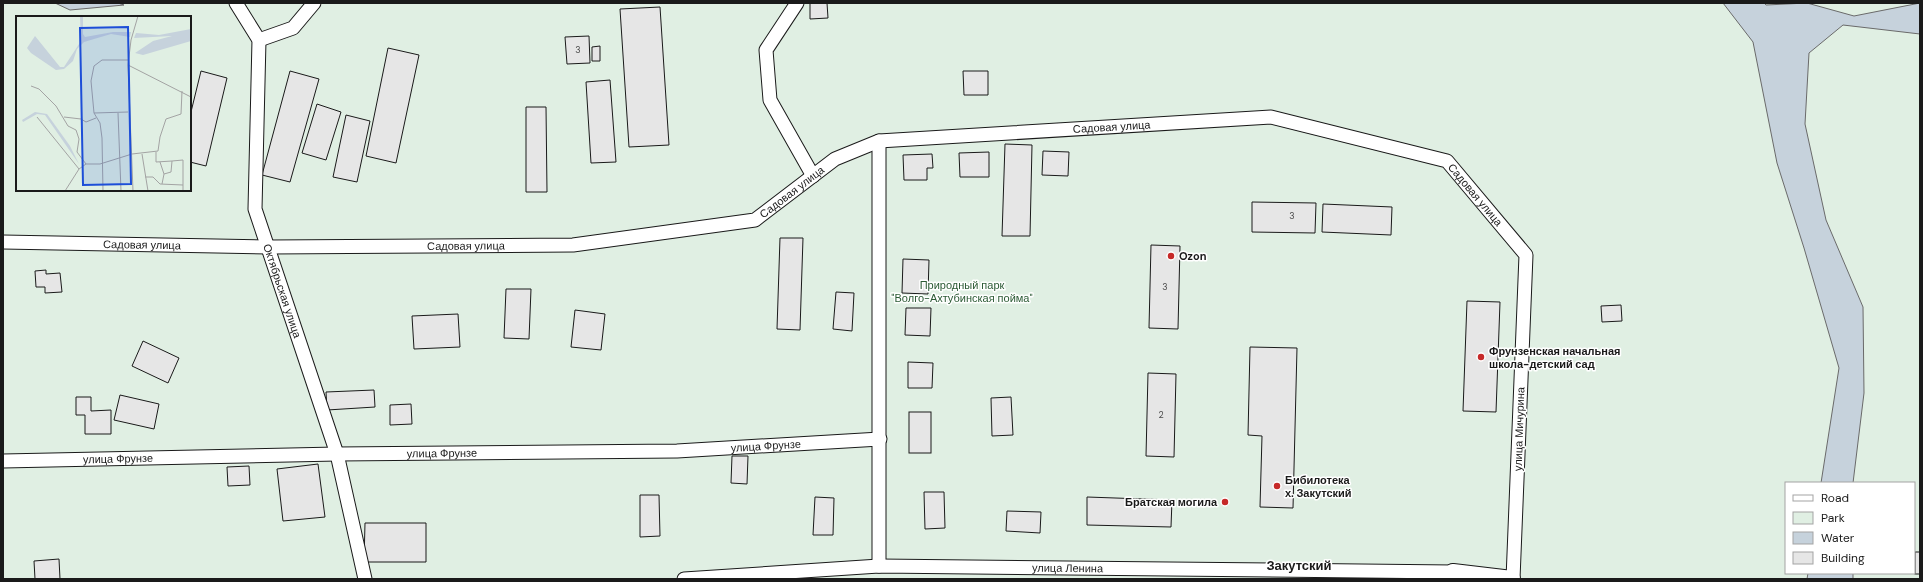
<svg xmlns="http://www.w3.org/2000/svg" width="1923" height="582" font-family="'DM Sans',sans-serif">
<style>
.green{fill:#e0efe3;stroke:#6a6a6a;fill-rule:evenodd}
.water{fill:#c6d2dc;stroke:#6a6a6a}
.building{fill:#e6e6e6;stroke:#1a1a1a}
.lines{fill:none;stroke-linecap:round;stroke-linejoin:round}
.minor-casing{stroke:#1a1a1a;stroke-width:15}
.tertiary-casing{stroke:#1a1a1a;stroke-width:18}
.minor{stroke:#fff;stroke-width:13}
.tertiary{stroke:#fff;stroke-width:16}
.poi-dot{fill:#c62828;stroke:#fff;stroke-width:1.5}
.labels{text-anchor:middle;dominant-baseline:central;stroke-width:3;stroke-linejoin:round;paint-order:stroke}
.number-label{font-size:9px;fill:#4d4d4d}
.street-label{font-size:11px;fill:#1a1a1a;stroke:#fff}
.poi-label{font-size:11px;font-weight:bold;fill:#1a1a1a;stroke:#fff;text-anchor:start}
.park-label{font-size:11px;fill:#2b5a34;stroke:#fff}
.quarter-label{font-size:13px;font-weight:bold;fill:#1a1a1a;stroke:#fff}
.inset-road{fill:none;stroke:#a3a3a3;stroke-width:1}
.view{fill:#1d4ed8;fill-opacity:0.15;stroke:#1d4ed8;stroke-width:2}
.inset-edge{fill:none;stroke:#1a1a1a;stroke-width:2}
</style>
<rect width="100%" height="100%" fill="#fff"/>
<path class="green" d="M3,3H1920V579H3ZM17,17H190V190H17ZM1786,483H1914V573H1786Z"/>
<g class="water">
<path d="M55,3H118L124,5L70,10Z"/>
<path d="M1723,3H1764L1766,5L1807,3L1854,16L1920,3V34L1843,25L1809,53L1805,124L1826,220L1863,307L1864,393L1853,483H1821L1839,368L1804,248L1777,163L1753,42Z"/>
<path d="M1808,573H1853V579H1807Z"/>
</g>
<g class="building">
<path d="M810,3H827L828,18L810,19Z"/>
<path d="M660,7L669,145L629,147L620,9Z"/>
<path d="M589,36L590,63L567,64L565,37Z"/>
<path d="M600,46V61H592V47Z"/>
<path d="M388,48L419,55L396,163L366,156Z"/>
<path d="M201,71L227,78L206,166L190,162V116Z"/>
<path d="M290,71L319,79L290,182L262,175Z"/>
<path d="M963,71H988V95H964Z"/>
<path d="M610,80L616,162L591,163L586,82Z"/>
<path d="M317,104L341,112L326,160L302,153Z"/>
<path d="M526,107H546L547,192H526Z"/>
<path d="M346,115L370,121L357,182L333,177Z"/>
<path d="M1005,144L1032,145L1030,236H1002Z"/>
<path d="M1043,151L1069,152L1068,176L1042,175Z"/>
<path d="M989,152V177H960L959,153Z"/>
<path d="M932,154L933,168H927V180H904L903,155Z"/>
<path d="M1252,202L1316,203L1315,233L1252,232Z"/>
<path d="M1323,204L1392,207L1391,235L1322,232Z"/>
<path d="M780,238H803L800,330L777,329Z"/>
<path d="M1151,245L1180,246L1178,329L1149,328Z"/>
<path d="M903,259L929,260L928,294L902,293Z"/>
<path d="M46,270V274L60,273L62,292L45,293V287H36L35,271Z"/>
<path d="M506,289H531L529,339L504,338Z"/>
<path d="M836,292L854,293L852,331L833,329Z"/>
<path d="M1467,301L1500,302L1496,412L1463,411Z"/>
<path d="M1621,305L1622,321L1602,322L1601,306Z"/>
<path d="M906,308H931L930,336L905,335Z"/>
<path d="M575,310L605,314L601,350L571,347Z"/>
<path d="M458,314L460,347L414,349L412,316Z"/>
<path d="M143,341L179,358L168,383L132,366Z"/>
<path d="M1250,347L1297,348L1293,508L1260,507L1262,436L1248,435Z"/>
<path d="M908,362L933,363L932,388H908Z"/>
<path d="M1148,373L1176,374L1174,457L1146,456Z"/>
<path d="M374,390L375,407L327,410L326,392Z"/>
<path d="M120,395L159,404L154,429L114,420Z"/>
<path d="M76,397H91V411L111,410V434H85V415H76Z"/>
<path d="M1011,397L1013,435L992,436L991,398Z"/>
<path d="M411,404L412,424L390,425V405Z"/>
<rect x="909" y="412" width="22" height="41"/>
<path d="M732,456H748L747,484L731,483Z"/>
<path d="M318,464L325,517L283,521L277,469Z"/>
<path d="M249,466L250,485L228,486L227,467Z"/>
<path d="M924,492H944L945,528L925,529Z"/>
<path d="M640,495H659L660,536L640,537Z"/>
<path d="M815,497L834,498L833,535H813Z"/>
<path d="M1087,497L1172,500L1171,527L1087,525Z"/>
<path d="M1007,511L1041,512L1040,533L1006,531Z"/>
<path d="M365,523H426V562H364Z"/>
<rect x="1915" y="552" width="5" height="22"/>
<path d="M59,559L60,579H35L34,561Z"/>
</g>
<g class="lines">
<defs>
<g id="minor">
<path id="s1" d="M236,3L259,40L255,209L337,454L365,579"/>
<path d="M797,3L766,50L770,100L813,176"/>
<path d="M259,40L293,28L314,3"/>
<path d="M879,141V566"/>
<path id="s2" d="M3,242L269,247L573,245L755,220L835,159L879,141L1271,117L1447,161L1526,255L1513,579"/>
<path id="s3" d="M3,461L337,454L677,451L880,439"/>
<path id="s4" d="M684,579L879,566L1453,572"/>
</g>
<path id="tertiary" d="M1449,579L1453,572L1512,579"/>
</defs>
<use href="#minor" class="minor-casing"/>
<use href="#tertiary" class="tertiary-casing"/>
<use href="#minor" class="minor"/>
<use href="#tertiary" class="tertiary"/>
</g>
<g class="poi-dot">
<circle cx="1171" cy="256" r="4"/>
<circle cx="1481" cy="357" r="4"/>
<circle cx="1277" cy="486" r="4"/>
<circle cx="1225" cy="502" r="4"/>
</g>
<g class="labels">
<g class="number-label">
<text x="578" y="50">3</text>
<text x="1292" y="216">3</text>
<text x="1165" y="287">3</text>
<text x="1161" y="415">2</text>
</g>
<g class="street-label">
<text stroke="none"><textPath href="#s2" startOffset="1135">Садовая улица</textPath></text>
<text stroke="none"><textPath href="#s2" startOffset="800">Садовая улица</textPath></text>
<text stroke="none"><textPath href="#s2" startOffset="1520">Садовая улица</textPath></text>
<text stroke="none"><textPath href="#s2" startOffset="139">Садовая улица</textPath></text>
<text stroke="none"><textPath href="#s2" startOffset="463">Садовая улица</textPath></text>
<text stroke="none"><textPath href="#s1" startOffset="299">Октябрьская улица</textPath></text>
<text transform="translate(1519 429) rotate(-88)">улица Мичурина</text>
<text stroke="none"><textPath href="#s3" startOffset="763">улица Фрунзе</textPath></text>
<text stroke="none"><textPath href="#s3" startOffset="439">улица Фрунзе</textPath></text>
<text stroke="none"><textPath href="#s3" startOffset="115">улица Фрунзе</textPath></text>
<text stroke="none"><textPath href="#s4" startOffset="384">улица Ленина</textPath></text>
</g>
<g class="poi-label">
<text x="1179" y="256">Ozon</text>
<text x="1489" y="351">Фрунзенская начальная<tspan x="1489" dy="13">школа-детский сад</tspan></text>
<text x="1285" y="480">Бибилотека<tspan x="1285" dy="13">х. Закутский</tspan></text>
<text x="1217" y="502" text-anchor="end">Братская могила</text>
</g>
<g class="park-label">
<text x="962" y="285">Природный парк<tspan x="962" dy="13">"Волго-Ахтубинская пойма"</tspan></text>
</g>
<g class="quarter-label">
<text x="1299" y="565">Закутский</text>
</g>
</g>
<g transform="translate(16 16)">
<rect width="175" height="175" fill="#fff"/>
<path d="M0,0H175V175H0Z" fill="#e0efe3"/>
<path d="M64,0L67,1V18L69,21L97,16H115L114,21L95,18L68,26L61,33L57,45L48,53L40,54L15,37L11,32L19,20L44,51H48L65,25ZM175,13V25L127,39L119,37L137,25L156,20L118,22L120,17L143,19ZM19,96L31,98L54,130L63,148L29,99L21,98L7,106L6,104Z" fill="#c6d2dc"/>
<path class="inset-road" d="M122,0L115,24L112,49L175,81M112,49L117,175M15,70L23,73L40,90L52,110L60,114L63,123L61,136L70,148M78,97L112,96M102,97L105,175M21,101L63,153M48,101L65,103L70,106L80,102M140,136V146L156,145L155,156L148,158L146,168M126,138L132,175M156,145L167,144V175M144,146L148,158M129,161H137L144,168L167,169M49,175L63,153L70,148H84L116,138L142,135L144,121L150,103L165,98L166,75M87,175L86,122L84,107L78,97L75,65L78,50L86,44H113"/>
<path class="view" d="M112,11L115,168L67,169L64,12Z"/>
<rect width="175" height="175" class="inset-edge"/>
</g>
<rect width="1923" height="582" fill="none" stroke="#1a1a1a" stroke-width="8"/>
<rect x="1785" y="482" width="130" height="92" fill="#ffffff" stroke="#a3a3a3"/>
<rect x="1793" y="495" width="20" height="6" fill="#ffffff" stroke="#a3a3a3"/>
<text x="1821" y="502" font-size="12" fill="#1a1a1a">Road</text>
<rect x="1793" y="512" width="20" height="12" fill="#e0efe3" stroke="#a3a3a3"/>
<text x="1821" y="522" font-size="12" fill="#1a1a1a">Park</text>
<rect x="1793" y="532" width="20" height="12" fill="#c6d2dc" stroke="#a3a3a3"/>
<text x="1821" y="542" font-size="12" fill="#1a1a1a">Water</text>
<rect x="1793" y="552" width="20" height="12" fill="#e6e6e6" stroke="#a3a3a3"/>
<text x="1821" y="562" font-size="12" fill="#1a1a1a">Building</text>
</svg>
